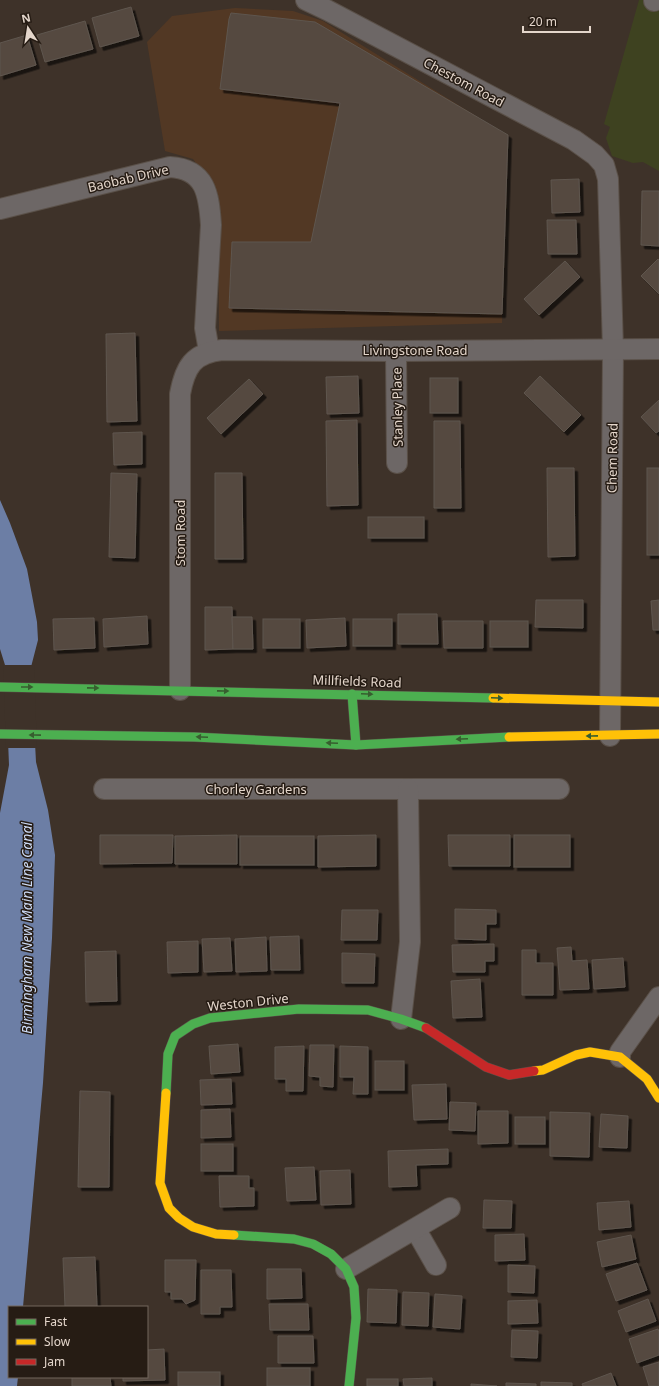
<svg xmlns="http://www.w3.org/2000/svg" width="659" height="1386" font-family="'Noto Sans',sans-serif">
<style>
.built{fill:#523824}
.green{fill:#3e4220}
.water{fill:#6c7ea5}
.pier{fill:#3e3229}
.building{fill:#544941;stroke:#5f564e;filter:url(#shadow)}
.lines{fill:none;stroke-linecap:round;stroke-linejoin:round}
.street-casing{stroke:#5a5048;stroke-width:22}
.fast-casing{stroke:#5a5048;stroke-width:10}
.slow-casing{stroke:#5a5048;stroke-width:10}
.jam-casing{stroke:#5a5048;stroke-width:10}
.street{stroke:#6d6766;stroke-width:20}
.fast{stroke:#4caf50;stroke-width:9}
.slow{stroke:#ffc107;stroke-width:9}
.jam{stroke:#c62828;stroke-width:9}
.oneway{fill:#375e2f}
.labels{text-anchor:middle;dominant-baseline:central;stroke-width:3;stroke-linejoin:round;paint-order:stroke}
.street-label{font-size:13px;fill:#e4d6cb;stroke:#261c14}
.water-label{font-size:14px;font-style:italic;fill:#cddbf6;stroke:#261c14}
</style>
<defs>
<filter id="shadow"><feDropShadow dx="3.5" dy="3.5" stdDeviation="0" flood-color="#0009"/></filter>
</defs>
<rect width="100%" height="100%" fill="#3e3229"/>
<path class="built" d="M235,8L293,11L323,21L508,136L502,323L219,331L218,195L193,159L165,151L147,42L172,16Z"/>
<path class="green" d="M639,0H648L659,8V171L643,162L633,163L612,156L606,138L610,127L604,124Z"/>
<path class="water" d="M0,500L10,523L27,569L37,622L38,640L31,667L36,762L48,810L55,855L52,938L43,1083L23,1307H9V1377H18L17,1386H0V813L9,765L5,665L0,649Z"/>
<path class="pier" d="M3,665H34L37,748H6Z"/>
<g class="building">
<path d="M131,7L139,36L100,47L92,18Z"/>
<path d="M231,13L315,22L508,135L502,314L229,308L232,242H311L340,103L220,89L229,19Z"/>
<path d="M85,21L93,49L45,62L37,35Z"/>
<path d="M27,35L36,65L0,76V43Z"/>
<path d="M579,179L580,212L552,213L551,180Z"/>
<path d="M642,191H659V246L641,245Z"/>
<path d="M547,220H576L577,254H548Z"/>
<path d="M658,259L659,260V294L641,276Z"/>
<path d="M565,261L580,277L539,315L524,299Z"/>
<path d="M135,333L137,421L107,422L106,334Z"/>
<path d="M358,376L359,413L327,414L326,377Z"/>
<path d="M540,376L581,415L564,432L524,393Z"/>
<rect x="430" y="378" width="28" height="35"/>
<path d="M249,379L263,394L221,434L207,418Z"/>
<path d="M659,400V431L656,433L641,417Z"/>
<path d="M357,420L358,505L327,506L326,421Z"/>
<path d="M434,421H460L461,508H434Z"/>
<path d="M142,432V464L114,465L113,433Z"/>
<path d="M547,468H574L575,556L548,557Z"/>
<rect x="647" y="468" width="12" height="87"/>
<path d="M111,473L137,474L135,558L109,557Z"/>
<path d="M215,473H242L243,559H215Z"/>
<rect x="368" y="517" width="56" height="21"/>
<path d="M536,600H583V628L535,627Z"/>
<path d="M659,600V630H653L651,601Z"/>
<path d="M205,607H232L233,649L205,650Z"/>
<path d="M398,614H437L438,644H398Z"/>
<path d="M147,616L148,644L104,647L103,619Z"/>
<path d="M232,617H252L253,649H233Z"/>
<path d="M94,618L95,648L54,650L53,619Z"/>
<path d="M345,618L346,646L307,648L306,620Z"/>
<rect x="263" y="619" width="37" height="29"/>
<rect x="353" y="619" width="39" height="27"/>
<path d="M443,621H483V648H444Z"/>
<rect x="490" y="621" width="38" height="26"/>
<path d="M100,835H173L172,863L100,864Z"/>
<path d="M237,835V864H175V836Z"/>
<path d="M376,835V866L318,867V836Z"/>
<path d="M448,835H510V866H449Z"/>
<rect x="514" y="835" width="56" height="32"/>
<rect x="240" y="836" width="74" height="29"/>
<path d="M455,909L496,910V924H486V940L455,939Z"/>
<path d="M342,910H378L377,940H341Z"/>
<path d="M299,936L300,970H271L270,937Z"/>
<path d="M266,937L267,971L236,972L235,939Z"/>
<path d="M230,938L232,971L204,972L202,939Z"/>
<path d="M198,941V972L168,973L167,942Z"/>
<path d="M494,944V961H485V972H453L452,945Z"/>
<path d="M571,947L572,961L587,960L589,989L560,990L557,948Z"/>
<path d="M522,950H536V963H553V995H522Z"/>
<path d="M116,951L117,1001L86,1002L85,952Z"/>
<path d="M342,953L375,954L374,983H342Z"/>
<path d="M623,958L625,987L594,989L592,960Z"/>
<path d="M480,979L482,1017L453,1018L451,981Z"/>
<path d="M238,1044L240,1072L211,1074L209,1046Z"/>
<path d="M310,1045H334L333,1087L320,1086V1077L309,1076Z"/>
<path d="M304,1046L303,1091H286V1079H275V1047Z"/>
<path d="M340,1046L368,1047V1094H353L354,1077H340Z"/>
<rect x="375" y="1061" width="29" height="29"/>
<path d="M231,1079L232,1104L201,1105L200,1080Z"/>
<path d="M446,1084L447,1119L414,1120L412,1085Z"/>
<path d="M80,1091L110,1092L109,1187H78Z"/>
<path d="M450,1102L476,1103L475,1131L449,1130Z"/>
<path d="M230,1109L231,1137L201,1138V1110Z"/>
<path d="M478,1111H508V1143L478,1144Z"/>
<path d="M550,1112L590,1113L589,1157L550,1156Z"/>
<path d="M601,1114L628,1116L627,1148L599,1147Z"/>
<rect x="515" y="1117" width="30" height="27"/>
<rect x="201" y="1144" width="32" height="27"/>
<path d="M448,1149V1164L416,1165L417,1186L389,1187L388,1151Z"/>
<path d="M314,1167L316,1200L287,1201L285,1168Z"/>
<path d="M350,1170L351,1204L321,1205L320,1171Z"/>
<path d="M219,1176H249V1188H254V1206L220,1207Z"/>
<path d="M484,1200L512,1201L511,1228H483Z"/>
<path d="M629,1201L631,1227L599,1230L597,1203Z"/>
<path d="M524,1234L525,1260L495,1261V1235Z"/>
<path d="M631,1235L636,1259L602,1267L597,1242Z"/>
<path d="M95,1257L97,1307H65L63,1258Z"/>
<path d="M165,1260H196L195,1300L186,1304L182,1299H171V1292H165Z"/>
<path d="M637,1263L647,1290L616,1301L606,1274Z"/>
<path d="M508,1265L535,1266L534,1293L508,1292Z"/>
<path d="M267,1269H301L302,1298L267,1299Z"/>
<path d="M201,1270H231L232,1307H220V1314H201Z"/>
<path d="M368,1289L397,1290L396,1323L367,1322Z"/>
<path d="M403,1292L429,1293L428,1326L402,1325Z"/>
<path d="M435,1294L462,1296L460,1329L433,1327Z"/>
<path d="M648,1299L656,1321L626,1332L618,1311Z"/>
<path d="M537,1300L538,1323L508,1324V1301Z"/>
<path d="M269,1304H308L309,1330H270Z"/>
<path d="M658,1329L659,1332V1355L637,1363L629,1339Z"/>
<path d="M512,1330L538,1331L537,1358L511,1357Z"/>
<path d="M278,1336H313L314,1363H278Z"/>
<path d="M164,1349L165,1380L123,1381V1377H147V1350Z"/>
<path d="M659,1362V1386H649L643,1367Z"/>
<rect x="267" y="1368" width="43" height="18"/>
<rect x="178" y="1372" width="42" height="14"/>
<path d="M611,1373L616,1386H583L582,1384Z"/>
<path d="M72,1377H110L111,1386H72Z"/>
<path d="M432,1378V1386H404L403,1379Z"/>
<rect x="367" y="1379" width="31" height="7"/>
<path d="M541,1382L572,1383V1386H541Z"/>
<path d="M506,1383L536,1384V1386H506Z"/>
<path d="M471,1384L497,1386H471Z"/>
</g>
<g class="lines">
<defs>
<g id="street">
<path d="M306,0L327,10L574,140L595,155L604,165L608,179L613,349L610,736"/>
<path d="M654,1V0"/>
<path d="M0,209L170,167C206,169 209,195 211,225L205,328L209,351"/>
<path d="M396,351L397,463"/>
<path d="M180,690V394C185,367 193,353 222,350L396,351L659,349"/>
<path d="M104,789H559"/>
<path d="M401,1019L410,942L408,789"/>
<path d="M620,1057V1052L659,997"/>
<path d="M416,1230L436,1265"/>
<path d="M346,1269L450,1208"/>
</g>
<g id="fast">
<path d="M0,687L493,698"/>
<path d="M352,694L356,745"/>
<path d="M0,734L194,737L356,745L509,737"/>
<path d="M166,1093L168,1054L175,1036L193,1024L210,1018L299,1009L368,1010L401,1019L426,1028"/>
<path d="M234,1235L294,1239L313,1244L331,1254L346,1269L354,1287L356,1318L349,1386"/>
</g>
<g id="slow">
<path d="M493,698L659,702"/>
<path d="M509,737L659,734"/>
<path d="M534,1071L543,1070L576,1055L590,1052L620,1057L647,1079L659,1098"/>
<path d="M166,1093L160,1183L169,1208L179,1218L193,1227L216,1234L234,1235"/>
</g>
<path id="jam" d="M426,1028L486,1067L509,1075L534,1071"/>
</defs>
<use href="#street" class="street-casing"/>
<use href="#fast" class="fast-casing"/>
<use href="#slow" class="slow-casing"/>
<use href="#jam" class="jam-casing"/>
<use href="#street" class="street"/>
<use href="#fast" class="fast"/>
<use href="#slow" class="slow"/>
<use href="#jam" class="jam"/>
</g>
<defs><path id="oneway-solid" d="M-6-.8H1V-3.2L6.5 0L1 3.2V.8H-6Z"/></defs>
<g class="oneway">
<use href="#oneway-solid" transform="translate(27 687)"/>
<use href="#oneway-solid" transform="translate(93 688) rotate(1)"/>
<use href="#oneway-solid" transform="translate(223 691) rotate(1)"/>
<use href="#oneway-solid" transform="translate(367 694) rotate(2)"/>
<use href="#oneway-solid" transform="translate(497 698) rotate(2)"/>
<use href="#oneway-solid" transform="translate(35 735) rotate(-179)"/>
<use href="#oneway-solid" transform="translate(592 736) rotate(179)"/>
<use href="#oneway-solid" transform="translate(202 737) rotate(-177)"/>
<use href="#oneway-solid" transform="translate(462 739) rotate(177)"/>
<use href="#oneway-solid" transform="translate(332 743) rotate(-177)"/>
</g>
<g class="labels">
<g class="street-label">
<text transform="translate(464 82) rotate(28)">Chestom Road</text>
<text transform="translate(128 178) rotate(-13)">Baobab Drive</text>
<text x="415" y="350">Livingstone Road</text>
<text transform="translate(397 407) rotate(-91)">Stanley Place</text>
<text transform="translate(612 458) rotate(-89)">Chem Road</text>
<text transform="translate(180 533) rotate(-90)">Stom Road</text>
<text transform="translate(357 681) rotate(2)">Millfields Road</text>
<text x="256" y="789">Chorley Gardens</text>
<text transform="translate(248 1002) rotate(-6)">Weston Drive</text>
</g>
<g class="water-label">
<text transform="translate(26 928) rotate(-90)">Birmingham New Main Line Canal</text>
</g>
</g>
<rect x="8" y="1306" width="140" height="72" fill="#261c14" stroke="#72665d"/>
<rect x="16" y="1319" width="20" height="6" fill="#4caf50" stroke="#72665d"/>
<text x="44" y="1326" font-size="12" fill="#e4d6cb">Fast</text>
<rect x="16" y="1339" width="20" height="6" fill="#ffc107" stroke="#72665d"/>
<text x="44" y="1346" font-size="12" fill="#e4d6cb">Slow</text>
<rect x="16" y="1359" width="20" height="6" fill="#c62828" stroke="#72665d"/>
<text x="44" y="1366" font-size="12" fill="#e4d6cb">Jam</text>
<g transform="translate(28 28) rotate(348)" stroke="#261c14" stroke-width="3" paint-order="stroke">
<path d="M0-3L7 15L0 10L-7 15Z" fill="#e4d6cb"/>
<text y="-6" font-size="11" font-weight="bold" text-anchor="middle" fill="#e4d6cb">N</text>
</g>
<path d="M523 26v6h67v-6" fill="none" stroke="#e4d6cb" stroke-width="2"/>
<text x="529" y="26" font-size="12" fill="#e4d6cb" stroke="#261c14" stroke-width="3" paint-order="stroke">20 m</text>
</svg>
